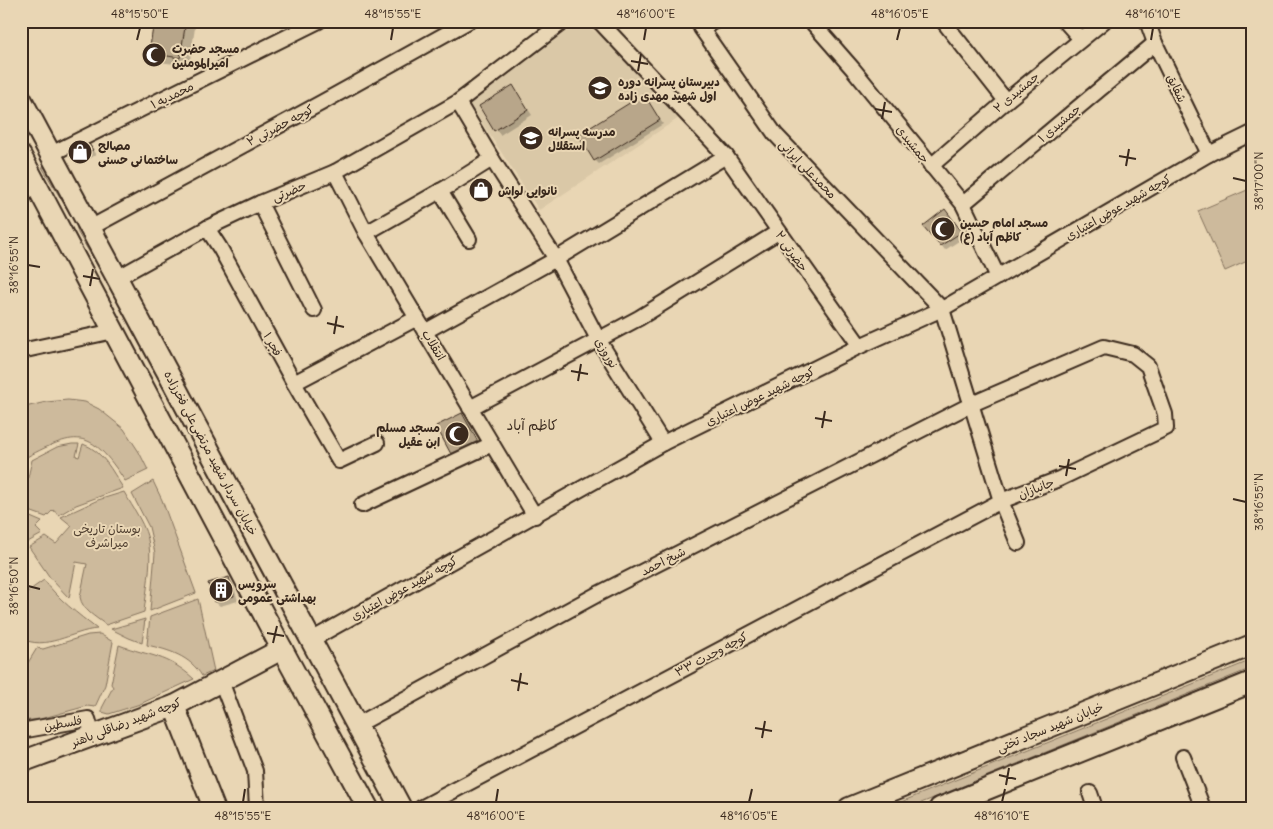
<svg xmlns="http://www.w3.org/2000/svg" width="1273" height="829" font-family="Delius,'Playpen Sans Arabic',sans-serif">
<style>
.built{fill:#dac8a7}
.green{fill:#cdba9c;stroke:#84725d}
.shadow{fill:#0003}
.building{fill:#b8a68a;stroke:#3b2a1e}
.lines{fill:none;stroke-linecap:round;stroke-linejoin:round}
.street-casing{stroke:#3b2a1e;stroke-width:18}
.secondary-casing{stroke:#3b2a1e;stroke-width:24}
.street{stroke:#e9d6b4;stroke-width:14}
.secondary{stroke:#e9d6b4;stroke-width:20}
.ticks{fill:none;stroke:#3b2a1e;stroke-width:2}
.labels{text-anchor:middle;dominant-baseline:central;stroke-width:4;stroke-linejoin:round;paint-order:stroke}
.poi-label{font-size:12px;font-weight:bold;fill:#3b2a1e;stroke:#e9d6b4;text-anchor:start}
.street-label{font-size:12px;fill:#3b2a1e;stroke:#e9d6b4}
.park-label{font-size:12px;fill:#514031;stroke:#e9d6b4}
.neighbourhood-label{font-size:14px;fill:#3b2a1e;stroke:#e9d6b4}
.neatline{fill:none;stroke:#3b2a1e;stroke-width:2}
.ticks-label{font-size:12px;text-anchor:middle;fill:#3b2a1e}
</style>
<rect width="100%" height="100%" fill="#e9d6b4"/>
<filter id="ink" filterUnits="userSpaceOnUse"><feTurbulence type="fractalNoise" baseFrequency=".02" numOctaves="2"/><feDisplacementMap in="SourceGraphic" scale="10" xChannelSelector="R" yChannelSelector="G"/><feConvolveMatrix kernelMatrix="1 2 1 2 8 2 1 2 1" color-interpolation-filters="sRGB"/></filter>
<g filter="url(#ink)">
<path class="built" d="M583,23L606,39L635,66L682,116L539,210L469,103L575,25Z"/>
<g class="green">
<path d="M42,167H45L105,267L289,611L298,633L295,634L277,590L267,583L257,564L100,270L78,233L76,224Z"/>
<path d="M1252,188V259L1225,271L1198,211Z"/>
<path d="M68,400L85,402L99,409L124,429L139,452L148,470L125,481C89,426 76,431 21,460V408L46,402Z"/>
<path d="M72,444H79L76,456L79,457L83,444C103,451 112,471 123,488L76,505L59,515L53,510L46,517L21,508L32,460L57,447Z"/>
<path d="M153,481L162,500L196,593L150,611L155,553L149,527L132,494Z"/>
<path d="M124,492C133,508 147,527 149,545C152,565 146,592 144,612L106,625C96,617 82,610 80,597L87,564L76,562L69,598L51,579L29,547L46,537L56,544L72,526L61,517L98,500Z"/>
<path d="M21,513L42,522L36,528L42,534L26,543C19,535 21,524 21,513Z"/>
<path d="M44,580C58,599 78,614 97,629C72,631 45,652 21,638V584L27,592Z"/>
<path d="M198,599L214,671L202,676C190,656 169,650 147,645L150,617Z"/>
<path d="M145,619L142,643L129,638L111,629Z"/>
<path d="M100,634L113,642L105,685L95,707L87,706L40,719L21,721V666H26L37,648L43,649L88,635Z"/>
<path d="M119,645C151,657 167,654 194,679L140,704L109,714L102,712V708L113,687L111,684Z"/>
<path d="M1252,660V668L909,808H886Z"/>
</g>
<g class="shadow">
<path d="M155,21H188L195,28L189,66L159,62L150,52Z"/>
<path d="M512,86L532,115L500,135L480,106Z"/>
<path d="M644,96L663,124L599,164L595,160Z"/>
<path d="M87,142L96,155L78,164L74,160Z"/>
<path d="M945,211L965,237L945,250L941,245Z"/>
<path d="M461,414L468,421L484,450L460,462Z"/>
<path d="M228,579L233,583L238,601L220,606L215,602L210,584Z"/>
</g>
<g class="building">
<path d="M154,21H186L180,58L149,53Z"/>
<path d="M513,85L528,110L494,131L479,106Z"/>
<path d="M644,94L660,120L594,161L578,135Z"/>
<path d="M87,140L93,150L73,160L69,153L71,148Z"/>
<path d="M945,209L962,232L940,246L923,226Z"/>
<path d="M462,413L478,442L452,456L436,426Z"/>
<path d="M229,577L234,596L214,602L208,583Z"/>
</g>
<g class="lines">
<defs>
<g id="street">
<path d="M598,21L601,23L726,156L860,346"/>
<path d="M715,21L701,28L775,134L942,309L1001,501L1018,543"/>
<path d="M811,21L853,69L963,204L998,277"/>
<path d="M943,21L1006,101"/>
<path d="M1065,21L1081,39"/>
<path d="M1147,21L1155,43L1209,154"/>
<path d="M458,102L492,159L556,259L599,341L663,443"/>
<path d="M51,154L319,21"/>
<path d="M931,166L1006,101L1104,21"/>
<path d="M335,172L366,233L535,516"/>
<path d="M440,191L469,239"/>
<path d="M260,203L314,310"/>
<path d="M963,204L1155,43"/>
<path d="M90,228L321,103L469,21"/>
<path d="M207,228L220,248L294,383L339,461L377,443"/>
<path d="M366,233L449,186L492,159"/>
<path d="M117,278L207,228L260,203L335,172L458,102L564,21"/>
<path d="M426,331L556,259L726,156"/>
<path d="M21,351L114,331"/>
<path d="M294,383L417,318"/>
<path d="M470,408L639,318L778,232"/>
<path d="M362,505L492,444"/>
<path d="M311,640L663,443L860,346L942,309L1209,154L1252,133"/>
<path d="M221,681L255,771L257,808"/>
<path d="M357,725L598,594L972,404L1104,347L1133,354L1148,366L1165,414L1166,428L1059,479L1001,501L421,808"/>
<path d="M21,731L88,719L93,736"/>
<path d="M1183,757L1203,808"/>
<path d="M1090,793L1095,808"/>
</g>
<g id="secondary">
<path d="M21,99L401,808"/>
<path d="M21,156L282,649L368,808"/>
<path d="M174,706L214,808"/>
<path d="M21,762L174,706L282,649"/>
<path d="M849,808L1252,645"/>
<path d="M940,808L1252,682"/>
</g>
</defs>
<use href="#street" class="street-casing"/>
<use href="#secondary" class="secondary-casing"/>
<use href="#street" class="street"/>
<use href="#secondary" class="secondary"/>
</g>
</g>
<path class="ticks" d="M137,40L140,28M391,40L393,28M644,40L646,28M897,40L900,28M1151,40L1153,28M631,61L648,64M638,71L641,54M875,109L892,112M882,119L885,102M1119,156L1136,159M1126,166L1129,149M1233,178L1246,181M28,265L40,267M83,276L100,279M90,286L93,269M327,323L344,327M334,334L337,316M571,371L588,374M578,381L581,364M815,418L832,421M822,428L825,411M1059,466L1076,469M1066,476L1069,459M1233,499L1246,502M28,586L40,589M267,633L284,636M273,643L277,626M511,680L528,684M518,691L521,673M755,728L772,731M762,738L765,721M999,775L1016,779M1006,785L1009,768M243,802L245,789M496,802L498,789M749,802L752,789M1002,802L1005,789"/>
<defs>
<symbol id="mosque-disc" viewBox="-11 -11 22 22"><circle r="9.5" fill="#3b2a1e" stroke="#e9d6b4"/><path d="M3.5-4.9A6 6 0 1 0 3.5 4.9A5 5 0 1 1 3.5-4.9Z" fill="#fff"/></symbol>
<symbol id="school-disc" viewBox="-11 -11 22 22"><circle r="9.5" fill="#3b2a1e" stroke="#e9d6b4"/><path d="M0-5L7-2L0 1L-7-2ZM-4 1L0 2.5L4 1V4Q0 6-4 4Z" fill="#fff"/></symbol>
<symbol id="shop-disc" viewBox="-11 -11 22 22"><circle r="9.5" fill="#3b2a1e" stroke="#e9d6b4"/><path d="M-5-2.5h2.3a2.7 3.5 0 0 1 5.4 0H5L5.5 6h-11ZM-1.5-2.5h3a1.5 2.3 0 0 0-3 0Z" fill="#fff"/></symbol>
<symbol id="building-disc" viewBox="-11 -11 22 22"><circle r="9.5" fill="#3b2a1e" stroke="#e9d6b4"/><path d="M-4-6H4V6H1V3H-1V6H-4ZM-2.5-4.3h1.7v1.8h-1.7ZM.8-4.3h1.7v1.8H.8ZM-2.5-1h1.7V.8h-1.7ZM.8-1h1.7V.8H.8Z" fill="#fff"/></symbol>
</defs>
<g fill-rule="evenodd">
<use href="#mosque-disc" x="140" y="41" width="28" height="28"/>
<use href="#school-disc" x="586" y="74" width="28" height="28"/>
<use href="#school-disc" x="517" y="124" width="28" height="28"/>
<use href="#shop-disc" x="66" y="138" width="28" height="28"/>
<use href="#shop-disc" x="467" y="176" width="28" height="28"/>
<use href="#mosque-disc" x="929" y="215" width="28" height="28"/>
<use href="#mosque-disc" x="443" y="420" width="28" height="28"/>
<use href="#building-disc" x="207" y="576" width="28" height="28"/>
</g>
<g class="labels">
<g class="poi-label">
<text x="172" y="48">مسجد حضرت<tspan x="172" dy="14">امیرالمومنین</tspan></text>
<text x="618" y="81">دبیرستان پسرانه دوره<tspan x="618" dy="14">اول شهید مهدی زاده</tspan></text>
<text x="548" y="131">مدرسه پسرانه<tspan x="548" dy="14">استقلال</tspan></text>
<text x="98" y="145">مصالح<tspan x="98" dy="14">ساختمانی حسنی</tspan></text>
<text x="498" y="190">نانوایی لواش</text>
<text x="960" y="222">مسجد امام حسین<tspan x="960" dy="14">(ع) کاظم آباد</tspan></text>
<text x="440" y="427" text-anchor="end">مسجد مسلم<tspan x="440" dy="14">ابن عقیل</tspan></text>
<text x="238" y="583">سرویس<tspan x="238" dy="14">بهداشتی عمومی</tspan></text>
</g>
<g class="street-label">
<text transform="translate(1177 88) rotate(64)">شقایق</text>
<text transform="translate(1016 92) rotate(-40)">جمشیدی ۲</text>
<text transform="translate(172 95) rotate(-26)">محمدیه ۱</text>
<text transform="translate(1059 123) rotate(-40)">جمشیدی ۱</text>
<text transform="translate(280 125) rotate(-28)">کوچه حضرتی ۲</text>
<text transform="translate(913 144) rotate(51)">جمشیدی</text>
<text transform="translate(808 169) rotate(46)">محمدعلی ایرانی</text>
<text transform="translate(289 191) rotate(-22)">حضرتی</text>
<text transform="translate(1118 207) rotate(-30)">کوچه شهید عوض اعتباری</text>
<text transform="translate(792 251) rotate(55)">حضرتی ۲</text>
<text transform="translate(273 344) rotate(61)">فجر ۱</text>
<text transform="translate(434 345) rotate(59)">انتقلاب</text>
<text transform="translate(607 353) rotate(59)">نوروزی</text>
<text transform="translate(760 396) rotate(-26)">کوچه شهید عوض اعتباری</text>
<text transform="translate(211 453) rotate(62)">خیابان سردار شهید مرتضی‌علی فخرزاده</text>
<text transform="translate(1036 488) rotate(-21)">جانبازان</text>
<text transform="translate(663 561) rotate(-27)">شیخ احمد</text>
<text transform="translate(404 588) rotate(-29)">کوچه شهید عوض اعتباری</text>
<text transform="translate(711 654) rotate(-28)">کوچه وحدت ۳۳</text>
<text transform="translate(126 722) rotate(-21)">کوچه شهید رضاقلی باهنر</text>
<text transform="translate(63 723) rotate(-10)">فلسطین</text>
<text transform="translate(1050 727) rotate(-22)">خیابان شهید سجاد تختی</text>
</g>
<g class="park-label">
<text x="107" y="528">بوستان تاریخی<tspan x="107" dy="14">میراشرف</tspan></text>
</g>
<g class="neighbourhood-label">
<text x="532" y="425">کاظم آباد</text>
</g>
</g>
<rect width="1273" height="829" fill="none" stroke="#e9d6b4" stroke-width="55"/>
<rect x="28" y="28" width="1218" height="774" class="neatline"/>
<g class="ticks-label">
<text x="140" y="18">48°15'50"E</text>
<text x="393" y="18">48°15'55"E</text>
<text x="646" y="18">48°16'00"E</text>
<text x="900" y="18">48°16'05"E</text>
<text x="1153" y="18">48°16'10"E</text>
<text transform="translate(1259 181) rotate(-90)" y="4">38°17'00"N</text>
<text transform="translate(14 265) rotate(-90)" y="4">38°16'55"N</text>
<text transform="translate(1259 502) rotate(-90)" y="4">38°16'55"N</text>
<text transform="translate(14 586) rotate(-90)" y="4">38°16'50"N</text>
<text x="243" y="820">48°15'55"E</text>
<text x="496" y="820">48°16'00"E</text>
<text x="749" y="820">48°16'05"E</text>
<text x="1002" y="820">48°16'10"E</text>
</g>
</svg>
